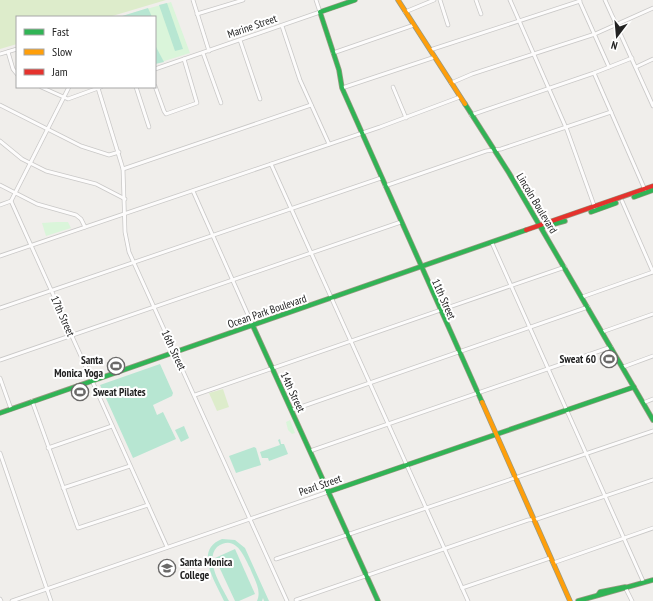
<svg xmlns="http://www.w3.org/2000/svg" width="653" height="601" font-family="'PT Sans Narrow',sans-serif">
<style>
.grass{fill:#ddeccb}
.park{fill:#daf5da}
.pitch{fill:#b7e6d2}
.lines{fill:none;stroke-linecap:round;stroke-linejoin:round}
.street-casing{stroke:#c9c8c7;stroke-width:4.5}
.fast-casing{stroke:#999a82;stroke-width:5.5}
.slow-casing{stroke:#999a82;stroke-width:5.5}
.jam-casing{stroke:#999a82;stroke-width:5.5}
.street{stroke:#fdfcfc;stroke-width:3}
.fast{stroke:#30b455;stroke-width:4}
.slow{stroke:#ff9f0a;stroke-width:4}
.jam{stroke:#e5322d;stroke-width:4}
.labels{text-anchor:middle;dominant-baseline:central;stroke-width:4;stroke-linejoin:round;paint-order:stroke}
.street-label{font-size:11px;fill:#222;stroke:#fff}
.poi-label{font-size:11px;font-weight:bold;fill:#222;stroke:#fff;text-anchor:end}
</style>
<rect width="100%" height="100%" fill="#f0eeeb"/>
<g class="grass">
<path d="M0,0H166L109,17H17V44L0,49Z"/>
<path d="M223,389L229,407L217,411L209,393Z"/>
</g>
<g class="park">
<path d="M171,2L190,53L155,64V17H119Z"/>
<path d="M56,222H68L71,228L46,236L42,223Z"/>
<path d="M290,420L295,433L292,434L288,430L286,422Z"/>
</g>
<g class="pitch">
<path d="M167,3L183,49L175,51L159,5Z"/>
<path d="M148,8L152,17H119Z"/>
<path d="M155,45L164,62L155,64Z"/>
<path d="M160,364L173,393L172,396L153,405L157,415L163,412L176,439L133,458L100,385Z"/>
<path d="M184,426L189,438L181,442L175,430Z"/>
<path d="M280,439L281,444H284L288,454L269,461L268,458H262L260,452L280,445L278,440Z"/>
<path d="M254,447L256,448L261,465L236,473L229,456Z"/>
<path d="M222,539L235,540L245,548L269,601H264L263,598L262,601H257C262,590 254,579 250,568C243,554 235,534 217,547C204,561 222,587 229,601H224C216,583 193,550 222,539Z"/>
<path d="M235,549L255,594L239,601H235L215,558Z"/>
</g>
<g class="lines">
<defs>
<g id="street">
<path d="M193,0L209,51"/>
<path d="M440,0L448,25"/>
<path d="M476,0L481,14"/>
<path d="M510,0L567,130L595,208"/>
<path d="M579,0L609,67"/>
<path d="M605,0L653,106"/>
<path d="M405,12L434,0"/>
<path d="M197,14L243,0"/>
<path d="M282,26L300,80L329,144"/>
<path d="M240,40L260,99"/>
<path d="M430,50L580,1"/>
<path d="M8,52L13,69L17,74"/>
<path d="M203,53L221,103"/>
<path d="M333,53L414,25"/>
<path d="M0,54L17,49"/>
<path d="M636,67L653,59"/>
<path d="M155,69L320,12L316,0"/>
<path d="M594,73L645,190"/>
<path d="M451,83L472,74L595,34L653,8"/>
<path d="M155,86L164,111L166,114L197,103L184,59"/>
<path d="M41,87L68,99L101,87"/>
<path d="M69,87L11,201L167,547"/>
<path d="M136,87L149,127"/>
<path d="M393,87L406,118"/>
<path d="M98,88L123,169L125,232L129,252L287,601"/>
<path d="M342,88L435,57"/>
<path d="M0,105L81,146L109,155L119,152"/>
<path d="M471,115L594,73L632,58"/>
<path d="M0,141L22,159L46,171L96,184L125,199"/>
<path d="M271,164L468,601"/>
<path d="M123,169L311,105"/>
<path d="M0,185L37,204L76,215L81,219L85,227"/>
<path d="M385,186L486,151L501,149L611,112"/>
<path d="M193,191L253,326"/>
<path d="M622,201L653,272"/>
<path d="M0,205L11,201"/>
<path d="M492,243L643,581"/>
<path d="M0,256L380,127L460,97"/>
<path d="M582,297L653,272"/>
<path d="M0,308L381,178"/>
<path d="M602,332L653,314"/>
<path d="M0,360L401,222"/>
<path d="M623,367L653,356"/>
<path d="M0,378L11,409"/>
<path d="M195,395L565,267"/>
<path d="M32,401L78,528L148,505"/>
<path d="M643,403L653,399"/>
<path d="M292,410L588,307"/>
<path d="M48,448L112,426"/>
<path d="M310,451L611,347"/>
<path d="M0,453L51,601"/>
<path d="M63,488L130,466"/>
<path d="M276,559L653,431"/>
<path d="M553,563L653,528"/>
<path d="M625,587L632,601"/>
<path d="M462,588L550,558"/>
<path d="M0,599L1,601"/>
<path d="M296,600L528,520L537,519L653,480"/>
<path d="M12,601L328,492"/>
</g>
<g id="fast">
<path d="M355,0L320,12L339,70L342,88L482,402"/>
<path d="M465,104L509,173L653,420"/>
<path d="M634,197L653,190"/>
<path d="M591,212L616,203"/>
<path d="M543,227L565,221"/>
<path d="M253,326L378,601"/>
<path d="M0,413L526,230"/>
<path d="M328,492L634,387"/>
<path d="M598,595L600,592L625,587"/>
<path d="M578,601L653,580"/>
</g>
<g id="slow">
<path d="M398,0L465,104"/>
<path d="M482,402L570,601"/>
</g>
<path id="jam" d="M526,230L653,186"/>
</defs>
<use href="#street" class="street-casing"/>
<use href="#fast" class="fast-casing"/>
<use href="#slow" class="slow-casing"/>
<use href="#jam" class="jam-casing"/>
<use href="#street" class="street"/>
<use href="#fast" class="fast"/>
<use href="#slow" class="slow"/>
<use href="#jam" class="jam"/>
</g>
<defs>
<symbol id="stadium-ring" viewBox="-11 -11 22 22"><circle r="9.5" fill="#fff" stroke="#6a6968" stroke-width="1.5"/><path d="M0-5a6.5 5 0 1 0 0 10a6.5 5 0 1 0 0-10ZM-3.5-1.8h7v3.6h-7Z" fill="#6a6968"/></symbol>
<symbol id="university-ring" viewBox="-11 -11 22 22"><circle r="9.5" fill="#fff" stroke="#6a6968" stroke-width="1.5"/><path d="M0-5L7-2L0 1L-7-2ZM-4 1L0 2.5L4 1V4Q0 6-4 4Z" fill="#6a6968"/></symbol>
</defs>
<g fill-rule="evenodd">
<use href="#stadium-ring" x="599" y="349" width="20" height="20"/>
<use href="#stadium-ring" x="106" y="356" width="20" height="20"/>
<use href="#stadium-ring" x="70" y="382" width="20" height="20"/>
<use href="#university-ring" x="157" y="558" width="20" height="20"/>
</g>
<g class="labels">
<g class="street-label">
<text transform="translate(252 26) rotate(-19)">Marine Street</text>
<text transform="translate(537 203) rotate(59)">Lincoln Boulevard</text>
<text transform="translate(444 299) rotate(66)">11th Street</text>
<text transform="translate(267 311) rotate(-19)">Ocean Park Boulevard</text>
<text transform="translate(63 316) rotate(66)">17th Street</text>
<text transform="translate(174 350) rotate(65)">16th Street</text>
<text transform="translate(293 392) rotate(65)">14th Street</text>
<text transform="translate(320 485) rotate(-19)">Pearl Street</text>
</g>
<g class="poi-label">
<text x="596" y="359">Sweat 60</text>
<text x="103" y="360">Santa<tspan x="103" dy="13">Monica Yoga</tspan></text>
<text x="93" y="392" text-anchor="start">Sweat Pilates</text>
<text x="180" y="562" text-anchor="start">Santa Monica<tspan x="180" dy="13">College</tspan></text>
</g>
</g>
<rect x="16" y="16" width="140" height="72" fill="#ffffff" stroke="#a7a7a7"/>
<rect x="24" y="29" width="20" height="6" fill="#30b455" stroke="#a7a7a7"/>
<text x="52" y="36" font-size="12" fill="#222222">Fast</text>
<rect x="24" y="49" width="20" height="6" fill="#ff9f0a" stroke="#a7a7a7"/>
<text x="52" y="56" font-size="12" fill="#222222">Slow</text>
<rect x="24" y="69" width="20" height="6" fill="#e5322d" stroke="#a7a7a7"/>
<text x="52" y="76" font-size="12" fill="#222222">Jam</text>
<g transform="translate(617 36) rotate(196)" stroke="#ffffff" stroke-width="3" paint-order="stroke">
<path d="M0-3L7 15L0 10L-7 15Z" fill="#222222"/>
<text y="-6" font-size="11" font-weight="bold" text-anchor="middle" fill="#222222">N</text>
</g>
</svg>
